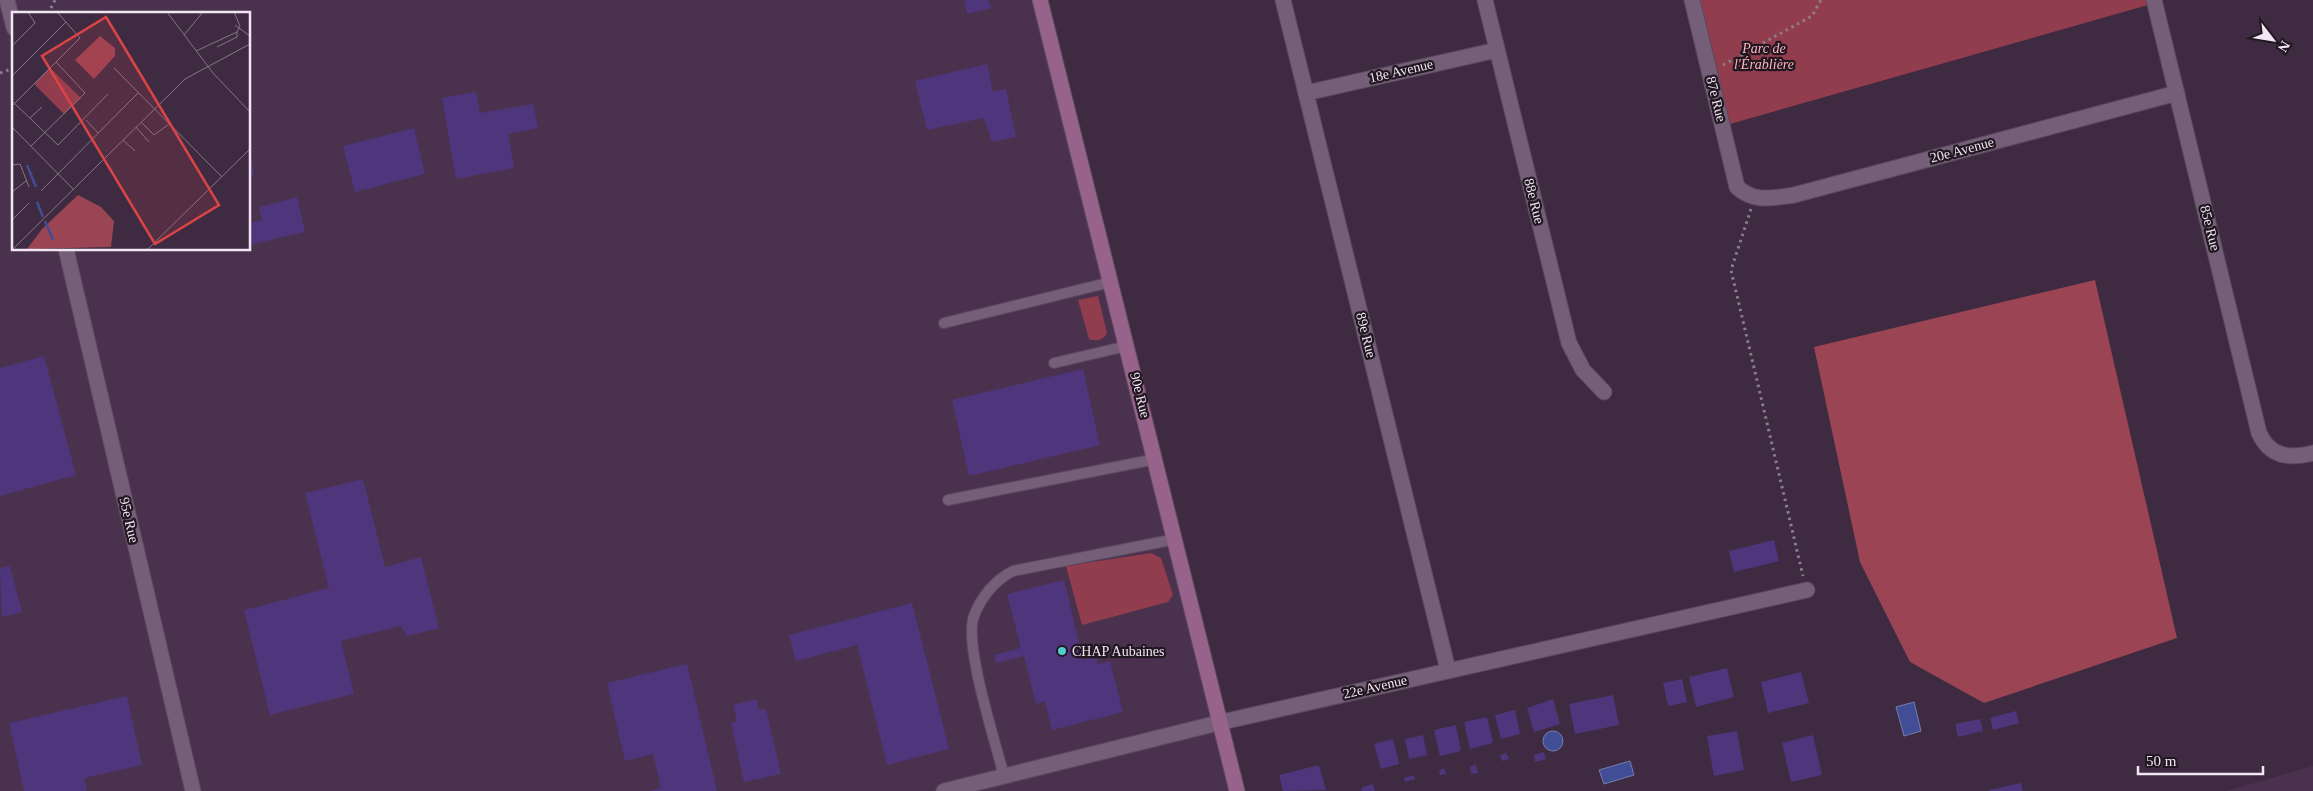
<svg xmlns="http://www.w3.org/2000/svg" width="2313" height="791" font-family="'Times New Roman',serif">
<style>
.built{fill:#4a324e;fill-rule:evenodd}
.green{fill:#923d4e}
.forest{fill:#9a4454}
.water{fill:#414e95;stroke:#767bb2}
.building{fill:#4e357c}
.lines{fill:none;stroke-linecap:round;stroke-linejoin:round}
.lane-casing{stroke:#5a495d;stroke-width:12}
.street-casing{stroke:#5a495d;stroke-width:17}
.secondary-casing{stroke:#5a495d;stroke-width:17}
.path{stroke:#8c7c8f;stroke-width:3;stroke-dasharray:2.5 4;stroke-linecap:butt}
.lane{stroke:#755f78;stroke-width:10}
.street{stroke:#755f78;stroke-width:15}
.secondary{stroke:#97638a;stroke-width:15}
.poi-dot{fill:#51ccd2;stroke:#201721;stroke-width:2}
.labels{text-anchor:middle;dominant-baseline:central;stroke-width:4.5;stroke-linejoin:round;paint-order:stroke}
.park-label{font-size:14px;font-style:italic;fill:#ffb4be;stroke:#201721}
.street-label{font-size:14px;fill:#f2e5f4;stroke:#201721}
.poi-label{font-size:14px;fill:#f2e5f4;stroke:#201721;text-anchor:start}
.inset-river{fill:none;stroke:#414e95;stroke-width:2.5}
.inset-road{fill:none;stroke:#867589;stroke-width:1}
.view{fill:#da4447;fill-opacity:0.15;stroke:#da4447;stroke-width:2.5}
.inset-edge{fill:none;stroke:#f2e5f4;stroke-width:2.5}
</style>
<rect width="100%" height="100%" fill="#3e2b41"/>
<g class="built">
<path d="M0,0H1040L1237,791H0ZM14,14H249V249H14Z"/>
<path d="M2313,766V791H2227Z"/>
</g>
<g class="green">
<path d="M1692,0H2154L2155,3L1723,126Z"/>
<path d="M1098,296L1107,333C1103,340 1096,342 1089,339L1078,300Z"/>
<path d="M1151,553L1161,558L1173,595L1168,602L1082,625L1066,566Z"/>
</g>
<path class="forest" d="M2095,280L2177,638L1984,703L1910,662L1860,562L1814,347Z"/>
<g class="water">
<path d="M1914,702L1921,731L1904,736L1896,707Z"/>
<circle cx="1553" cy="741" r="10"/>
<path d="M1630,761L1634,775L1604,784L1599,770Z"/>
</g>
<g class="building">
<path d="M964,0H988L991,8L967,14Z"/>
<path d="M987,64L993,92L1006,89L1016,137L992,142L984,118L927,130L915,81Z"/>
<path d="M476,92L480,113L533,104L538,128L508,134L514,168L456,179L442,98Z"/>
<path d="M414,128L425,174L355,192L343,146Z"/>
<path d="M249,151L254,175L249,176Z"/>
<path d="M297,197L305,232L249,245V223L262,220L259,207Z"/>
<path d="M44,356L76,475L0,496V368Z"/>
<path d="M1083,369L1100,445L969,476L952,400Z"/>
<path d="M363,479L385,567L421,557L439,628L407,636L401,626L341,641L354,694L270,715L244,610L329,588L305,493Z"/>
<path d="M1774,540L1779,561L1734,572L1729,551Z"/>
<path d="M10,566L22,612L2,617L0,568Z"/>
<path d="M1064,580L1083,660L1096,656L1098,664L1110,661L1123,712L1052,730L1045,701L1036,704L1024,656L996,663L994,655L1021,648L1007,594Z"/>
<path d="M912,603L949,749L887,765L857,645L796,661L789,635Z"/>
<path d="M687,664L717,791H649L661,788L653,754L625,761L607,683Z"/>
<path d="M1727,668L1734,697L1696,707L1689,677Z"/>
<path d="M1801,672L1809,703L1768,713L1761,682Z"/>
<path d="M1682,679L1687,702L1668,706L1663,683Z"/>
<path d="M1613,695L1619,725L1575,734L1569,704Z"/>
<path d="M127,696L142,765L84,778L87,791H24L9,723Z"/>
<path d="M757,699L759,710L766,709L781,774L744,782L731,723L737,721L733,705Z"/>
<path d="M1553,699L1560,724L1534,732L1527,708Z"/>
<path d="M1515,710L1520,734L1501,739L1495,715Z"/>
<path d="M2016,711L2019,723L1993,730L1990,718Z"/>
<path d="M1487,717L1493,743L1470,749L1464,722Z"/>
<path d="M1980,719L1983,731L1958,737L1955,724Z"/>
<path d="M1456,725L1461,751L1440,756L1434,730Z"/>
<path d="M1737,731L1744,770L1714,776L1707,736Z"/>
<path d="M1423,735L1427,755L1409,759L1405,739Z"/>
<path d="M1813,735L1822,775L1791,782L1782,743Z"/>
<path d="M1393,739L1399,764L1381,769L1374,744Z"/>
<path d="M1544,752L1546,759L1535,762L1534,755Z"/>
<path d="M1506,753L1509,759L1502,761L1500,755Z"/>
<path d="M1319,765L1326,790L1283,791L1279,775Z"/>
<path d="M1476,765L1478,773L1471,774L1470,766Z"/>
<path d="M1444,768L1446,774L1440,775L1439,770Z"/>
<path d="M1414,775L1415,779L1405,782L1404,778Z"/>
<path d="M2021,783L2023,791H1989V790Z"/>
<path d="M1373,784L1375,791H1362L1361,788Z"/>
</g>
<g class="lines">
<defs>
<g id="lane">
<path d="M944,323L1111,282"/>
<path d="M1054,363L1127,346"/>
<path d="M948,500L1156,459"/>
<path d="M1004,776C996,744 963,643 974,616C981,597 995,580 1013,571L1176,539"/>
</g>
<g id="street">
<path d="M7,0L14,28"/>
<path d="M1283,0L1448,670"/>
<path d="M1485,0L1569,343L1583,370L1604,392"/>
<path d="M1692,0L1737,187C1754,203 1773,198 1794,195L2177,93"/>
<path d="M2154,0L2259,433C2270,457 2289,459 2313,453"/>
<path d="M1306,93L1497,50"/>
<path d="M66,249L193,791"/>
<path d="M944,791L1222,722L1807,590"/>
</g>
<path id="secondary" d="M1040,0L1237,791"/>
</defs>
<use href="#lane" class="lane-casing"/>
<use href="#street" class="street-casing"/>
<use href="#secondary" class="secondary-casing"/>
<g class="path">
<path d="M48,14L55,0"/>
<path d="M1723,65L1812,16L1821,0"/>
<path d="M0,73L14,68"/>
<path d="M1751,209L1731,270L1803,576"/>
</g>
<use href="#lane" class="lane"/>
<use href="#street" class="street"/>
<use href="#secondary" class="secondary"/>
</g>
<circle class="poi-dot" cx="1062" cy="651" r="5"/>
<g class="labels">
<g class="park-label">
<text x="1764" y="48">Parc de<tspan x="1764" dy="16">l'Érablière</tspan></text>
</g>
<g class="street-label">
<text transform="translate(1401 71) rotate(-13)">18e Avenue</text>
<text transform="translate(1716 99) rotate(76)">87e Rue</text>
<text transform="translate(1962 150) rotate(-15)">20e Avenue</text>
<text transform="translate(1534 201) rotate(76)">88e Rue</text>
<text transform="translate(2210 228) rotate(76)">85e Rue</text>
<text transform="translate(1366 335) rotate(76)">89e Rue</text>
<text transform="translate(1140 395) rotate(76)">90e Rue</text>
<text transform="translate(129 520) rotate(77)">95e Rue</text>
<text transform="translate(1375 687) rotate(-13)">22e Avenue</text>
</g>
<g class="poi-label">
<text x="1072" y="651">CHAP Aubaines</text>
</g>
</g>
<g transform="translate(12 12)">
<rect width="238" height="238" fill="#3e2b41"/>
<path d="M38,56L69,86L52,102L22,72Z" fill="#923d4e"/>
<path d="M88,24L103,36V44L82,67L63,48ZM66,183L89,195L102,209L99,235L15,237L30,217Z" fill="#9a4454"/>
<path class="inset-river" d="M15,153L24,175M25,190L31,205M33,209L41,228"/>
<path class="inset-road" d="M155,0L201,61L238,100M223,13L238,24M172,23L191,0M0,34L23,11L16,0M205,35L225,25V20M184,39L225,20L228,14L222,0M102,56L210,165M0,64L54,10M0,89L46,133L96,82M0,94L68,26L45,0M18,106L30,95M74,108L86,121M129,110L142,123L157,112M0,115L62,178M124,115L137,130M111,128L123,139M19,134L73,81L44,50M0,153L8,152L17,175M29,179L126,81M0,180L14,169M0,208L17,191M1,237L173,67L238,32M136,237L238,137"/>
<path class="view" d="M94,5L207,193L143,232L30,44Z"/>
<rect width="238" height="238" class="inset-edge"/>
</g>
<g transform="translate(2273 40) rotate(121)" stroke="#201721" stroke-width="4" paint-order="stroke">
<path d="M0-4L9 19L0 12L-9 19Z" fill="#f2e5f4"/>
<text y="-8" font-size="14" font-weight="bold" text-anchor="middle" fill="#f2e5f4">N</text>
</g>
<path d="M2138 766v8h125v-8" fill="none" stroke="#f2e5f4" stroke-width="2.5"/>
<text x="2146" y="766" font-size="15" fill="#f2e5f4" stroke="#201721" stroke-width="4" paint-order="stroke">50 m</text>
</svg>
